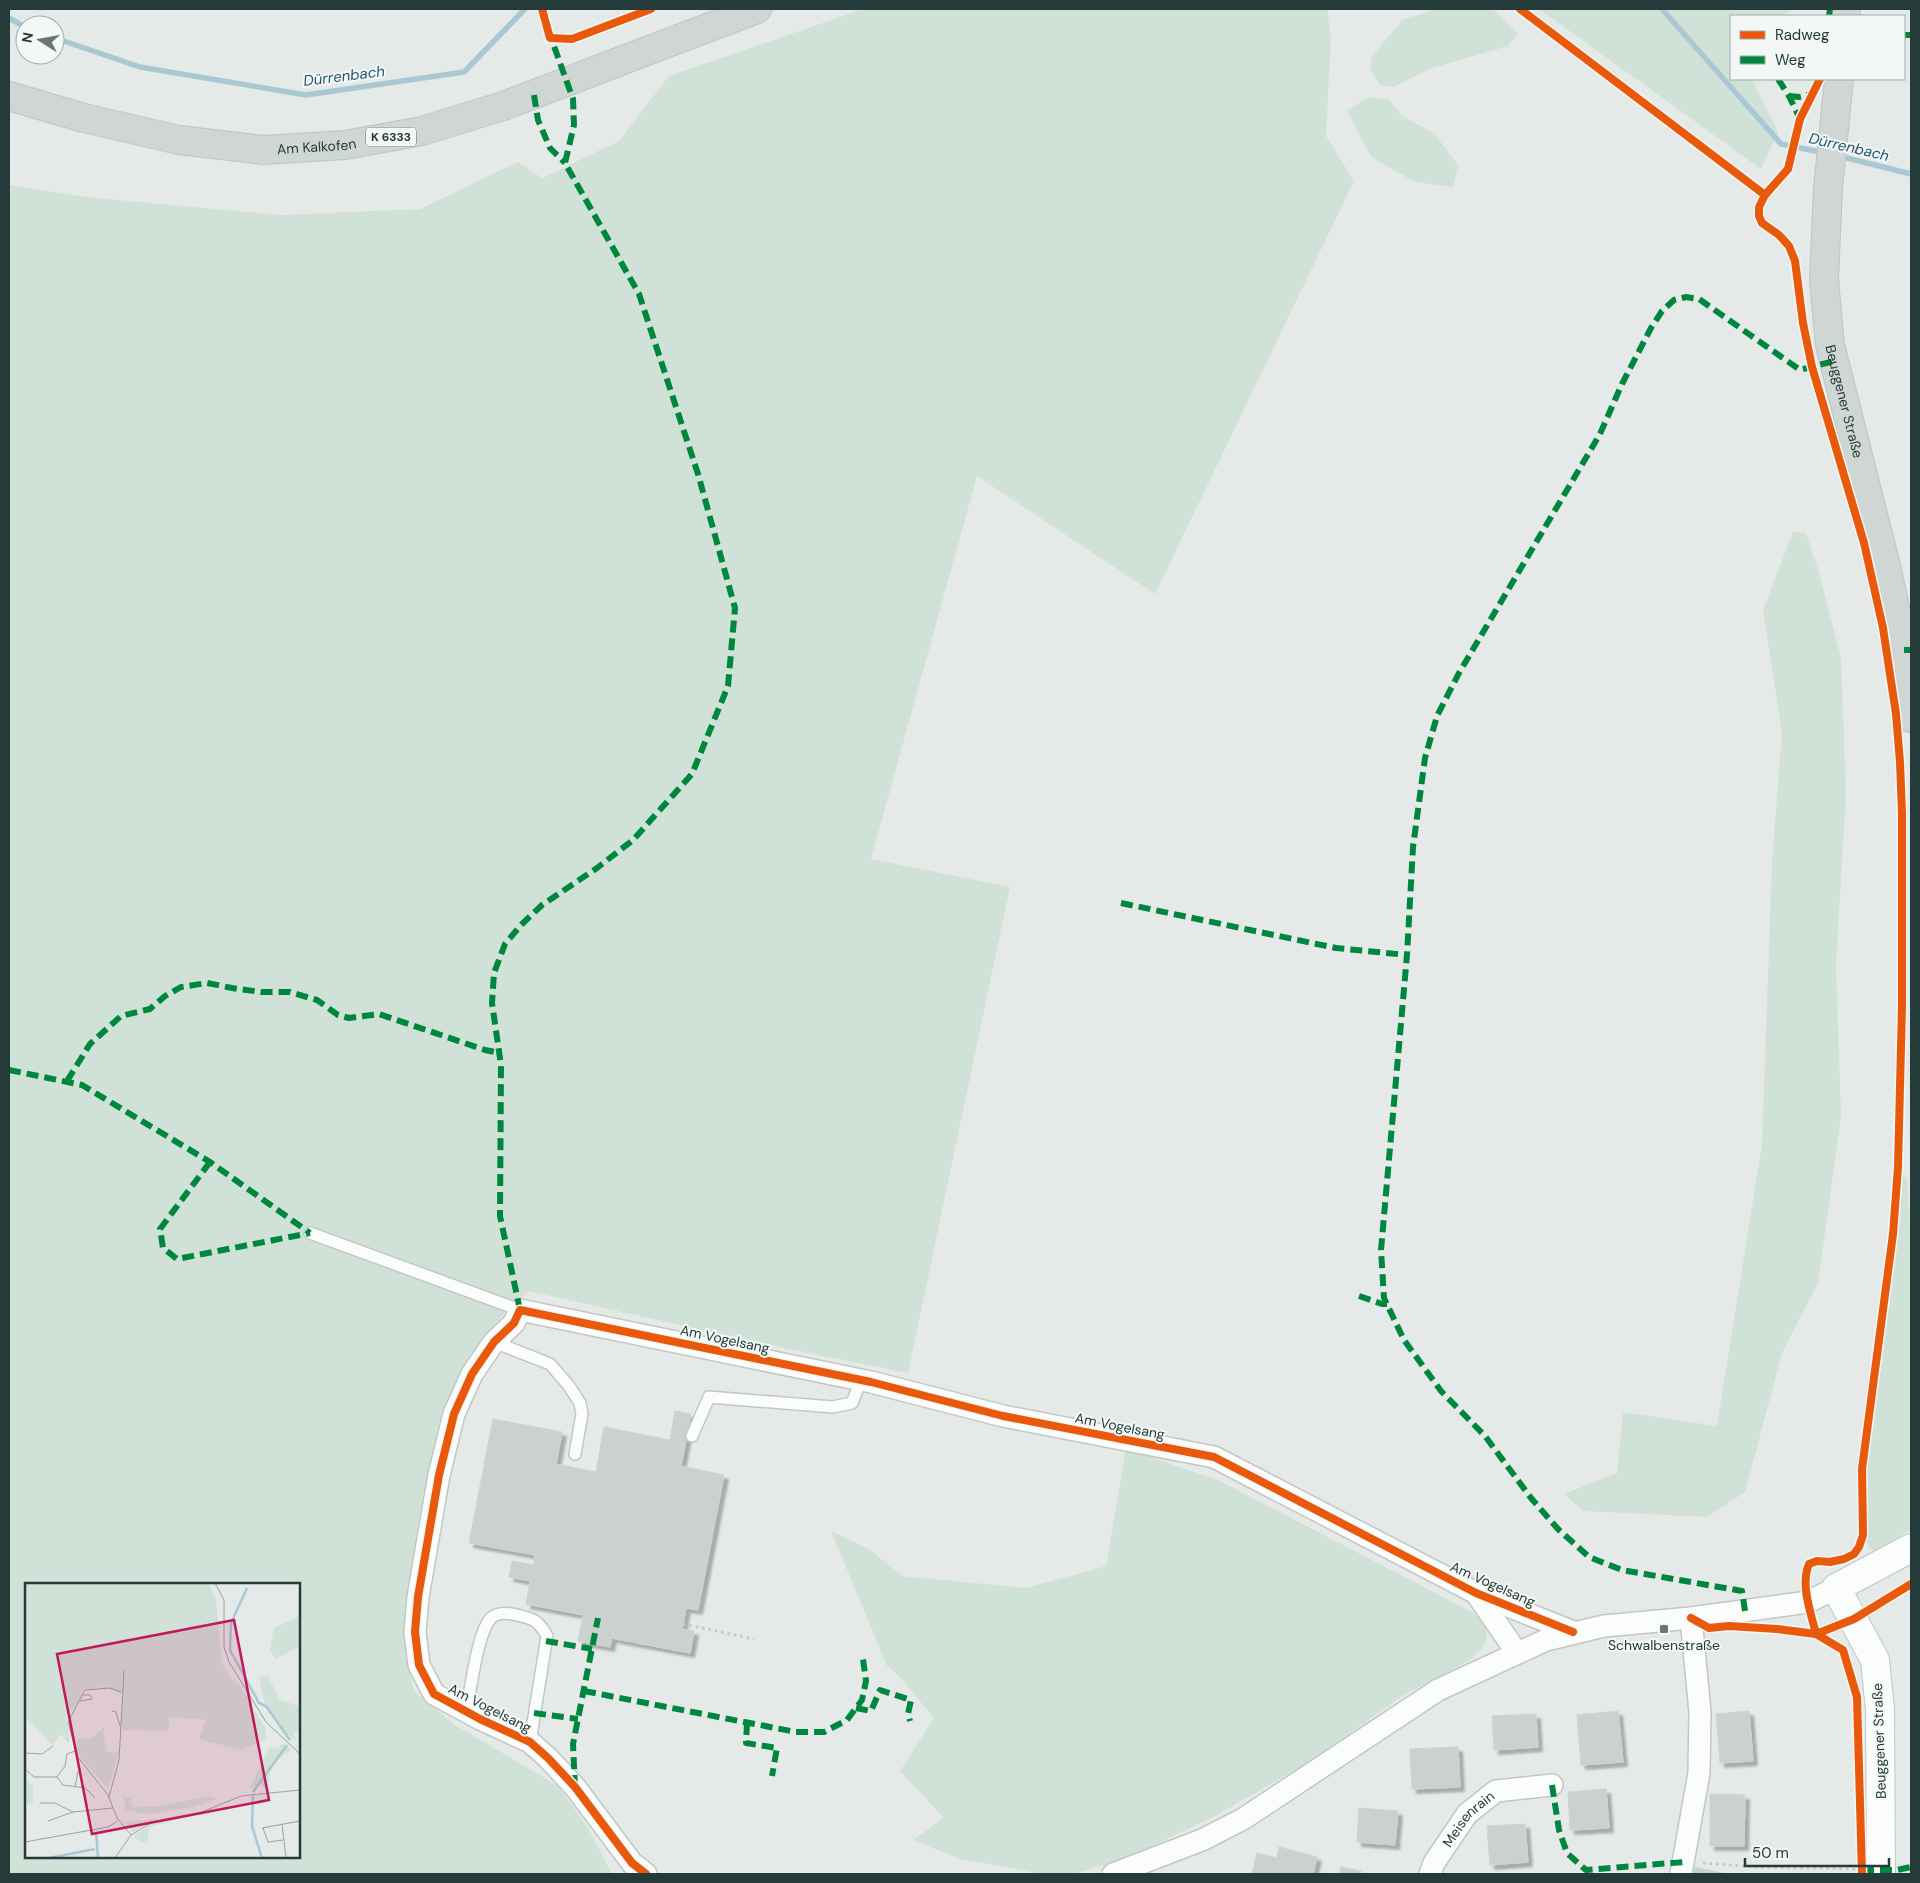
<svg xmlns="http://www.w3.org/2000/svg" width="1920" height="1883" font-family="'DM Sans',sans-serif">
<style>
.green{fill:#d0e2d8;fill-rule:evenodd}
.lines{fill:none;stroke-linecap:round;stroke-linejoin:round}
.stream{stroke:#aac8d4;stroke-width:5.5}
.building{fill:#ccd1d0;stroke:#ced3d1;filter:url(#shadow)}
.lane-casing{stroke:#c2c7c5;stroke-width:14}
.street-casing{stroke:#c2c7c5;stroke-width:24}
.secondary-casing{stroke:#c1c7c5;stroke-width:30}
.primary-casing{stroke:#bdc5c4;stroke-width:30}
.path{stroke:#c2cac8;stroke-width:3;stroke-dasharray:2.5 4;stroke-linecap:butt}
.lane{stroke:#fbfcfc;stroke-width:11}
.street{stroke:#fbfcfc;stroke-width:21}
.secondary{stroke:#fbfcfc;stroke-width:28}
.primary{stroke:#cfd6d4;stroke-width:28}
.quiet{stroke:#00873e;stroke-width:6;stroke-dasharray:12 6;stroke-linecap:butt}
.cycleway-casing{stroke:#f3f8f7;stroke-width:11}
.cycleway{stroke:#e8590c;stroke-width:8}
.poi-dot{fill:#687876;stroke:#f3f8f7;stroke-width:2}
.labels{text-anchor:middle;dominant-baseline:central;stroke-width:4;stroke-linejoin:round;paint-order:stroke}
.shield{fill:#f3f8f7;stroke:#637472;stroke-width:1}
.shield-label{font-size:12px;font-weight:bold;fill:#253b39}
.street-label{font-size:14px;fill:#253b39;stroke:#f3f8f7}
.poi-label{font-size:14px;fill:#253b39;stroke:#f3f8f7}
.water-label{font-size:15px;font-style:italic;fill:#245871;stroke:#f3f8f7}
.inset-river{fill:none;stroke:#aac8d4;stroke-width:2.5}
.inset-road{fill:none;stroke:#98a4a2;stroke-width:1}
.view{fill:#c2185b;fill-opacity:0.15;stroke:#c2185b;stroke-width:2.5}
.inset-edge{fill:none;stroke:#253b39;stroke-width:2.5}
</style>
<defs>
<filter id="shadow"><feDropShadow dx="4.5" dy="4.5" stdDeviation="1" flood-color="#0004"/></filter>
</defs>
<rect width="100%" height="100%" fill="#e5eae8"/>
<g class="green">
<path d="M863,9H1327L1331,37L1326,136L1354,181L1155,594L977,476L871,859L1010,887L908,1373L788,1349L528,1291L503,1315L467,1361L441,1425L411,1598L405,1655L414,1691L455,1725L558,1786L587,1826L612,1874H9V185L86,197L281,215L420,209L518,162L542,178L619,141L669,76ZM26,1584H299V1857H26Z"/>
<path d="M1427,9H1492L1518,34L1508,46L1429,69L1393,87L1380,85L1371,70V58L1403,19L1428,12Z"/>
<path d="M1539,9H1793L1784,16H1731V79H1752L1778,132L1761,169Z"/>
<path d="M1368,97L1389,100L1402,116L1434,133L1458,165L1453,187L1415,182L1371,157L1347,111Z"/>
<path d="M1793,532L1806,533L1818,569L1841,658L1846,794L1836,964L1841,1117L1818,1283L1782,1353L1745,1492L1707,1517L1583,1511L1564,1494L1617,1473L1623,1412L1717,1426L1762,1144L1772,861L1782,733L1763,610Z"/>
<path d="M1901,1177H1907L1911,1241V1529L1873,1552L1866,1542L1867,1464L1897,1237Z"/>
<path d="M1126,1449L1218,1480L1472,1612L1485,1622L1487,1637L1482,1649L1469,1661L1405,1694L1309,1762L1217,1815L1125,1859L1073,1874H1042L960,1859L913,1840L944,1818L900,1771L934,1718L897,1674L887,1666L831,1531L869,1549L902,1576L1026,1588L1106,1566Z"/>
</g>
<g class="lines">
<g class="stream">
<path d="M1662,9L1781,144L1825,153"/>
<path d="M9,18L25,27"/>
<path d="M55,38L140,67L306,95L464,72L525,9"/>
<path d="M1839,156L1911,174"/>
</g>
</g>
<g class="building">
<path d="M675,1411L691,1414L681,1466L724,1475L698,1610L686,1608L682,1629L694,1631L690,1653L611,1638L615,1621L526,1604L530,1581L509,1577L512,1561L534,1565L535,1555L469,1543L493,1419L562,1432L556,1464L596,1472L604,1427L670,1440Z"/>
<path d="M583,1615L615,1621L610,1647L578,1641Z"/>
<path d="M1618,1711L1623,1762L1581,1765L1577,1715Z"/>
<path d="M1749,1711L1753,1761L1720,1763L1716,1714Z"/>
<path d="M1536,1714L1538,1747L1494,1750L1492,1716Z"/>
<path d="M1458,1747L1460,1787L1412,1789L1410,1749Z"/>
<path d="M1606,1789L1609,1828L1570,1830L1568,1792Z"/>
<path d="M1710,1794L1745,1795L1744,1846H1710Z"/>
<path d="M1359,1808L1398,1811L1395,1845L1357,1842Z"/>
<path d="M1525,1824L1528,1862L1490,1865L1487,1826Z"/>
<path d="M1279,1847L1317,1857L1313,1874H1252L1257,1853L1277,1858Z"/>
<path d="M1341,1867L1361,1871L1360,1874H1339Z"/>
<path d="M1695,1867L1726,1874H1693Z"/>
</g>
<g class="lines">
<defs>
<g id="lane">
<path d="M310,1233L520,1310"/>
<path d="M494,1342L550,1364L569,1386L580,1403L582,1414L575,1454"/>
<path d="M692,1436L709,1397L833,1407L852,1403L861,1380"/>
<path d="M466,1712C471,1690 477,1633 491,1618C498,1612 509,1613 517,1615C534,1619 538,1620 547,1636L530,1742"/>
</g>
<g id="street">
<path d="M1476,1593L1517,1653"/>
<path d="M646,1874L632,1863L575,1787L548,1758L530,1742L480,1719L434,1694L419,1665L415,1632L418,1597L439,1475L454,1414L472,1374L494,1342L514,1323L520,1310L871,1382L1003,1416L1214,1457L1476,1593L1573,1632"/>
<path d="M1113,1874L1202,1840L1243,1819L1438,1690L1546,1640L1604,1626L1691,1618L1808,1602L1836,1588"/>
<path id="s1" d="M1430,1874L1434,1863L1467,1814L1496,1791L1552,1785"/>
<path d="M1681,1874L1699,1773L1700,1712L1691,1618"/>
</g>
<path id="secondary" d="M1881,1874L1880,1710L1875,1660L1836,1588L1911,1548"/>
<g id="primary">
<path d="M1845,16L1846,9"/>
<path id="s2" d="M1839,79L1828,188L1824,280L1830,345L1887,570L1904,650L1911,718"/>
<path id="s3" d="M9,96L84,118L179,140L263,150L345,145L422,131L503,106L757,9"/>
</g>
</defs>
<use href="#lane" class="lane-casing"/>
<use href="#street" class="street-casing"/>
<use href="#secondary" class="secondary-casing"/>
<use href="#primary" class="primary-casing"/>
<g class="path">
<path d="M683,1624L754,1639"/>
<path d="M1703,1863L1757,1867L1859,1869"/>
</g>
<use href="#lane" class="lane"/>
<use href="#street" class="street"/>
<use href="#secondary" class="secondary"/>
<use href="#primary" class="primary"/>
<g class="quiet">
<path d="M1829,16L1830,9"/>
<path d="M1904,35H1911"/>
<path d="M1778,79L1789,96L1800,119"/>
<path d="M534,95L538,120L550,148L565,163"/>
<path d="M1789,96L1799,97L1812,94"/>
<path d="M1904,650H1911"/>
<path d="M1121,903L1336,948L1407,955"/>
<path d="M9,1070L82,1085L210,1162L310,1233"/>
<path d="M67,1081L90,1044L121,1016L150,1009L165,996L181,987L207,983L232,988L261,992H290L317,1000L338,1015L349,1018L379,1014L485,1050L500,1053"/>
<path d="M210,1162L160,1229L163,1248L177,1259L310,1233"/>
<path d="M1359,1296L1382,1304H1387"/>
<path d="M520,1310L500,1216L501,1065L492,1003L494,973L505,944L521,925L542,905L597,868L633,840L692,774L728,686L735,608L698,474L639,294L565,163L574,125L573,99L550,35"/>
<path d="M1745,1611L1742,1591L1622,1570L1589,1557L1558,1529L1531,1498L1485,1436L1441,1391L1404,1340L1384,1298L1381,1250L1407,955L1413,847L1425,758L1437,716L1459,673L1600,434L1622,384L1651,328L1662,311L1674,300L1686,297L1699,299L1800,370L1834,361"/>
<path d="M546,1641L592,1649"/>
<path d="M584,1691L796,1732H824L847,1720L862,1700L866,1681L863,1659"/>
<path d="M856,1708L871,1711L880,1690L911,1700L908,1714L910,1721"/>
<path d="M534,1713L578,1719"/>
<path d="M747,1723L746,1743L777,1748L772,1776"/>
<path d="M1552,1785L1559,1830L1567,1853L1586,1870L1684,1862"/>
<path d="M575,1787L573,1744L598,1618"/>
<path d="M1862,1870H1897L1911,1867"/>
</g>
<defs>
<g id="cycleway">
<path d="M542,9L550,38L572,39L651,9"/>
<path d="M1520,9L1765,195"/>
<path d="M1820,79L1800,119L1788,169L1765,195L1759,207V216L1762,223L1779,235L1789,246L1795,261L1803,323L1812,367L1864,543L1883,628L1896,714L1900,762L1902,813V1006L1898,1167L1893,1234L1862,1469L1863,1535L1859,1547L1854,1554L1844,1559L1830,1562L1817,1561L1809,1564C1800,1585 1811,1613 1816,1634L1843,1650L1857,1697L1862,1874"/>
<path d="M1691,1618L1709,1628L1729,1626L1777,1629L1816,1634L1854,1619L1911,1584"/>
<path d="M646,1874L632,1863L575,1787L548,1758L530,1742L480,1719L434,1694L419,1665L415,1632L418,1597L439,1475L454,1414L472,1374L494,1342L514,1323L520,1310L871,1382L1003,1416L1214,1457L1476,1593L1573,1632"/>
</g>
</defs>
<use href="#cycleway" class="cycleway-casing"/>
<use href="#cycleway" class="cycleway"/>
</g>
<rect class="poi-dot" x="1659" y="1624" width="10" height="10" rx="2.5"/>
<g class="labels">
<rect class="shield" x="366" y="127.5" width="50" height="19" rx="4"/>
<g class="shield-label">
<text x="391" y="137">K 6333</text>
</g>
<g class="street-label">
<text stroke="none"><textPath href="#s3" startOffset="314">Am Kalkofen</textPath></text>
<text stroke="none"><textPath href="#s2" startOffset="325">Beuggener Straße</textPath></text>
<text transform="translate(725 1339) rotate(12)">Am Vogelsang</text>
<text transform="translate(1120 1426) rotate(11)">Am Vogelsang</text>
<text transform="translate(1493 1584) rotate(24)">Am Vogelsang</text>
<text transform="translate(490 1708) rotate(27)">Am Vogelsang</text>
<text transform="translate(1879 1741) rotate(-92)">Beuggener Straße</text>
<text stroke="none"><textPath href="#s1" startOffset="68">Meisenrain</textPath></text>
</g>
<g class="poi-label">
<text x="1664" y="1645">Schwalbenstraße</text>
</g>
<g class="water-label">
<text transform="translate(344 76) rotate(-7)">Dürrenbach</text>
<text transform="translate(1849 147) rotate(13)">Dürrenbach</text>
</g>
</g>
<g transform="translate(25 1583)">
<rect width="275" height="275" fill="#e5eae8"/>
<path d="M0,0H183L191,16L197,80L207,97L214,101L240,145L242,156L216,167L174,156L181,137L144,134V148L97,147V110L77,104L58,107L52,122L41,131L45,157L43,160L36,151L27,162L0,134ZM275,33V63L251,76L245,68L249,45ZM243,93L255,117L275,123V148L268,150L271,156L258,149L239,118L234,94ZM81,143L78,150L82,169H94L83,206L52,171L53,156H65ZM257,160L266,167L251,178L245,189L243,207L235,201L225,205L244,165L253,166ZM0,196L8,204V220L2,221L0,217ZM97,211L100,215H106L107,224L134,223L184,213L192,216L168,224L122,231L101,227ZM182,229L124,244L122,261L110,256V252L127,241ZM133,236L108,249L98,240L106,238Z" fill="#d0e2d8"/>
<path class="inset-river" d="M222,5L206,40L205,67L234,120L241,123L265,157M228,209L262,162M228,213L227,243L237,275M71,249L73,275M24,275L70,266"/>
<path class="inset-road" d="M190,0L199,17V64L204,79L241,139L275,171M96,109L85,105L60,107L43,139L52,173L83,212L92,235L106,252M55,118L67,116L65,112H57M87,128L91,129L95,143M0,170L17,171L28,163M0,186L9,194H32L40,183L42,171L50,168M32,194L38,202L60,205L70,215M50,204L53,188M84,214L94,177L99,88M15,220H30L48,229M23,238L48,229L88,225M257,241L261,275M237,245L275,238M238,245L243,259L258,257M0,259L83,244L93,238M90,275L106,252L126,240L177,229L216,213L275,207"/>
<path class="view" d="M209,37L244,217L67,251L32,71Z"/>
<rect width="275" height="275" class="inset-edge"/>
</g>
<rect width="1920" height="1883" fill="none" stroke="#253b39" stroke-width="20"/>
<rect x="1730" y="15" width="175" height="65" fill="#f3f8f7" stroke="#a1acab"/>
<rect x="1740" y="31" width="25" height="8" fill="#e8590c" stroke="#a1acab"/>
<text x="1775" y="40" font-size="15" fill="#253b39">Radweg</text>
<rect x="1740" y="56" width="25" height="8" fill="#00873e" stroke="#a1acab"/>
<text x="1775" y="65" font-size="15" fill="#253b39">Weg</text>
<g transform="translate(40 40) rotate(281)"><circle r="24" fill="#f3f8f7" stroke="#a1acab"/>
<path d="M0-4L9 19L0 12L-9 19Z" fill="#687876"/>
<text y="-8" font-size="14" font-weight="bold" text-anchor="middle" fill="#253b39">N</text>
</g>
<path d="M1745 1858v8h144v-8" fill="none" stroke="#253b39" stroke-width="2.5"/>
<text x="1752" y="1858" font-size="15" fill="#253b39" stroke="#f3f8f7" stroke-width="4" paint-order="stroke">50 m</text>
</svg>
